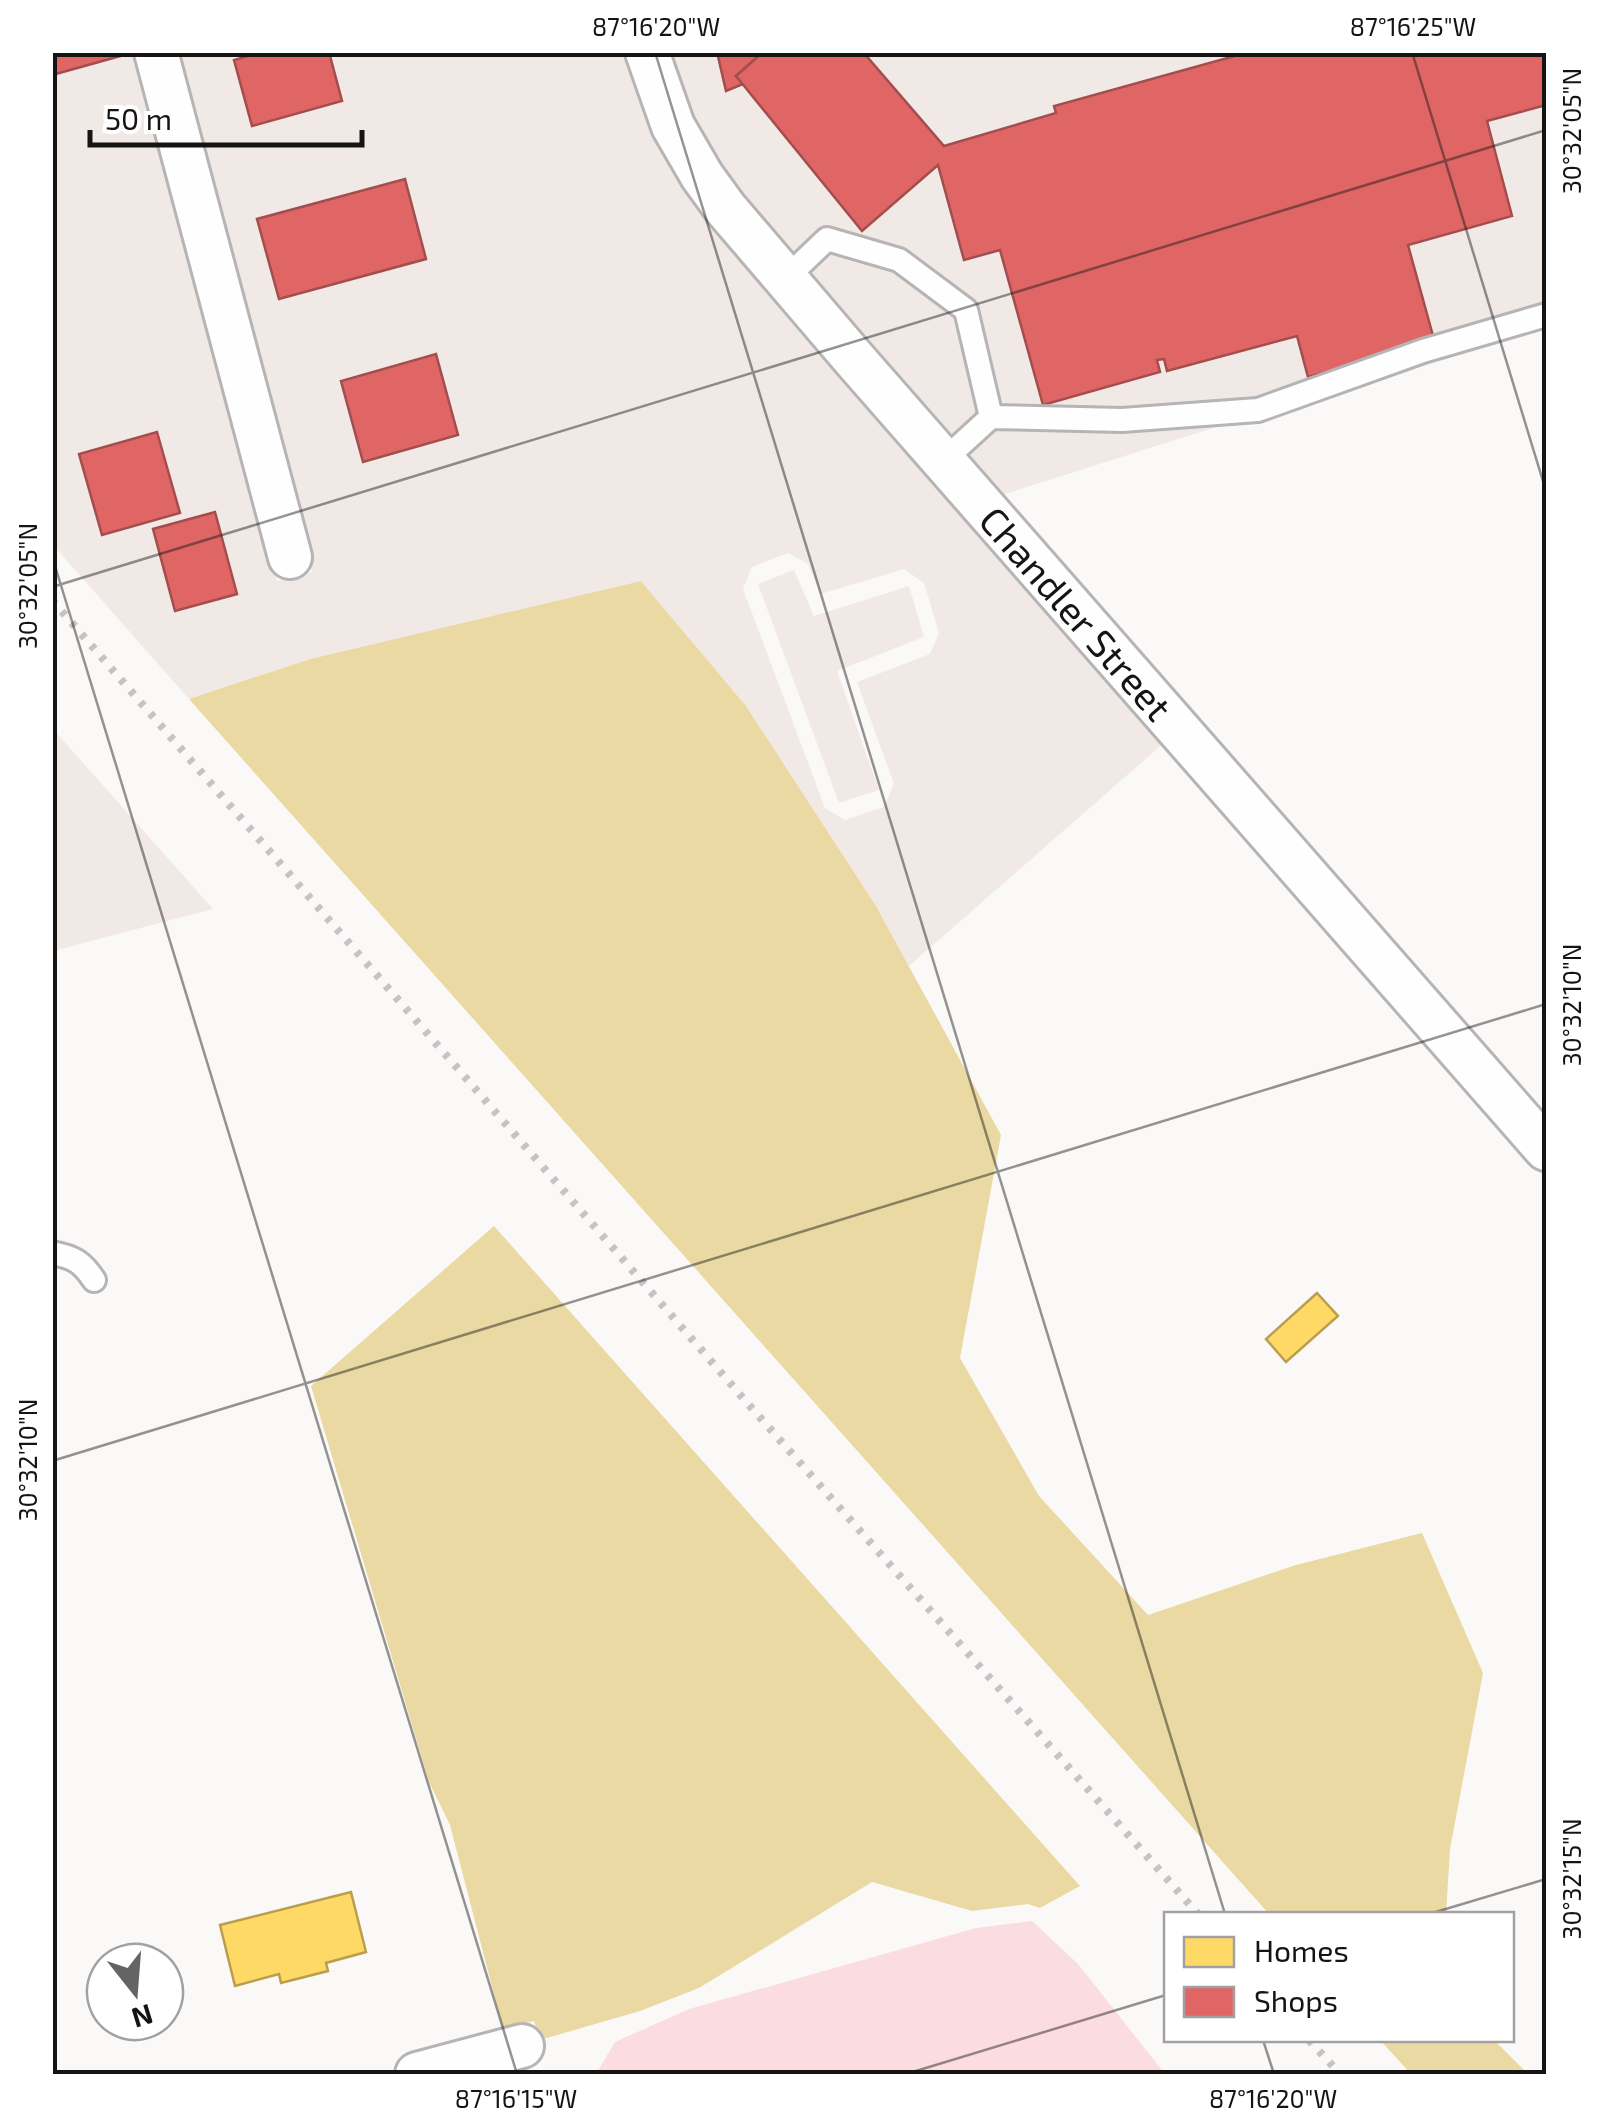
<svg xmlns="http://www.w3.org/2000/svg" width="1599" height="2127" font-family="'Exo 2',sans-serif">
<style>
.built{fill:#f1e9e6;fill-rule:evenodd}
.forest{fill:#ead9a2}
.water{fill:#fbdce0}
.homes{fill:#ffd966;stroke:#b99e4d;stroke-width:2.5}
.shops{fill:#e06666;stroke:#a34d4d;stroke-width:2.5}
.lines{fill:none;stroke-linecap:round;stroke-linejoin:round}
.lane-casing{stroke:#b6b4b4;stroke-width:28}
.street-casing{stroke:#b6b4b4;stroke-width:48}
.lane{stroke:#fefefe;stroke-width:22}
.street{stroke:#fefefe;stroke-width:42}
.rail{stroke:#c5c3c3;stroke-width:8;stroke-dasharray:5 10;stroke-linecap:butt}
.ticks{fill:none;stroke:#151413;stroke-width:2.5;stroke-opacity:0.45}
.labels{text-anchor:middle;dominant-baseline:central;stroke-width:10;stroke-linejoin:round;paint-order:stroke}
.street-label{font-size:38px;fill:#151413;stroke:#fff}
.neatline{fill:none;stroke:#151413;stroke-width:4}
.ticks-label{font-size:25px;text-anchor:middle;fill:#151413}
</style>
<rect width="100%" height="100%" fill="#fbf9f8"/>
<g class="built">
<path d="M52,53H137L277,581L312,572L175,53H628L1165,742L909,966L876,906L746,706L641,581L310,659L189,699L53,545ZM788,553L808,564L821,594L904,569L924,583L939,633L930,654L857,682L894,784L884,807L845,820L825,808L743,589L752,567Z"/>
<path d="M666,53H1546V322L999,496L740,196L689,117Z"/>
<path d="M794,570L814,616L909,586L924,637L837,671L879,790L839,803L758,584Z"/>
<path d="M52,729H53L213,909L53,951Z"/>
</g>
<g class="forest">
<path d="M641,581L746,706L876,906L1001,1135L960,1358L1039,1496L1148,1615L1296,1565L1422,1533L1483,1673L1450,1849L1446,1914H1269L189,699L310,659Z"/>
<path d="M494,1226L1080,1886L1040,1908L1028,1904L972,1911L872,1882L699,1988L640,2011L540,2040L534,2021L503,2029L450,1825L429,1782L311,1386Z"/>
<path d="M1380,2040H1494L1528,2074H1411Z"/>
</g>
<path class="water" d="M1032,1921L1078,1964L1165,2074H596L615,2042L689,2009L976,1928Z"/>
<g class="homes">
<path d="M1317,1293L1338,1316L1286,1362L1266,1339Z"/>
<path d="M351,1892L366,1952L326,1963L328,1971L281,1983L279,1974L235,1986L220,1925Z"/>
</g>
<g class="shops">
<path d="M52,52H124V55L52,75Z"/>
<path d="M261,52H329L342,101L252,126L234,60Z"/>
<path d="M717,52H763L736,76L743,84L726,91Z"/>
<path d="M763,52H863L944,146L1056,113L1054,106L1249,52H1546V105L1487,121L1512,216L1408,245L1435,343L1308,377L1297,336L1167,371L1164,359L1157,360L1160,372L1043,405L1000,250L964,260L938,165L862,231L736,76Z"/>
<path d="M405,179L426,259L279,299L257,219Z"/>
<path d="M436,354L458,435L363,462L341,381Z"/>
<path d="M157,432L180,513L102,535L79,454Z"/>
<path d="M215,512L237,594L175,611L153,529Z"/>
</g>
<g class="lines">
<defs>
<g id="lane">
<path d="M785,279L827,239L899,260L966,310L991,417"/>
<path d="M943,461L991,417L1122,420L1258,410L1423,351L1546,315"/>
<path d="M52,1253C74,1257 82,1262 94,1280"/>
</g>
<g id="street">
<path d="M156,52L290,557"/>
<path id="s1" d="M647,52L673,126L702,176L726,209L855,360L1546,1149"/>
<path d="M417,2074L522,2046"/>
</g>
</defs>
<use href="#lane" class="lane-casing"/>
<use href="#street" class="street-casing"/>
<use href="#lane" class="lane"/>
<use href="#street" class="street"/>
<g class="rail">
<path d="M52,600L749,1405L1198,1914"/>
<path d="M1309,2040L1340,2074"/>
</g>
</g>
<path class="ticks" d="M655,52L1225,1914M1412,52L1546,491M52,556L517,2074M52,587L1546,130M52,1461L1546,1004M1429,1914L1546,1879M1263,2040L1274,2074M906,2074L1166,1995"/>
<g class="labels">
<g class="street-label">
<text stroke="none"><textPath href="#s1" startOffset="712">Chandler Street</textPath></text>
</g>
</g>
<rect width="1599" height="2127" fill="none" stroke="#ffffff" stroke-width="110"/>
<rect x="1164" y="1912" width="350" height="130" fill="#ffffff" stroke="#a1a1a1" stroke-width="2.5"/>
<rect x="1184" y="1937" width="50" height="30" fill="#ffd966" stroke="#a1a1a1" stroke-width="2.5"/>
<text x="1254" y="1962" font-size="30" fill="#151413">Homes</text>
<rect x="1184" y="1987" width="50" height="30" fill="#e06666" stroke="#a1a1a1" stroke-width="2.5"/>
<text x="1254" y="2012" font-size="30" fill="#151413">Shops</text>
<g transform="translate(135 1992) rotate(163)"><circle r="48" fill="#ffffff" stroke="#a1a1a1" stroke-width="2.5"/>
<path d="M0-8L18 38L0 25L-18 38Z" fill="#666463"/>
<text y="-15" font-size="28" font-weight="bold" text-anchor="middle" fill="#151413">N</text>
</g>
<path d="M90 130v15h272v-15" fill="none" stroke="#151413" stroke-width="5"/>
<text x="105" y="130" font-size="30" fill="#151413" stroke="#ffffff" stroke-width="8" paint-order="stroke">50 m</text>
<rect x="55" y="55" width="1489" height="2017" class="neatline"/>
<g class="ticks-label">
<text x="656" y="36">87°16'20"W</text>
<text x="1413" y="36">87°16'25"W</text>
<text transform="translate(1572 131) rotate(-90)" y="9">30°32'05"N</text>
<text transform="translate(28 586) rotate(-90)" y="9">30°32'05"N</text>
<text transform="translate(1572 1005) rotate(-90)" y="9">30°32'10"N</text>
<text transform="translate(28 1460) rotate(-90)" y="9">30°32'10"N</text>
<text transform="translate(1572 1879) rotate(-90)" y="9">30°32'15"N</text>
<text x="516" y="2108">87°16'15"W</text>
<text x="1273" y="2108">87°16'20"W</text>
</g>
</svg>
